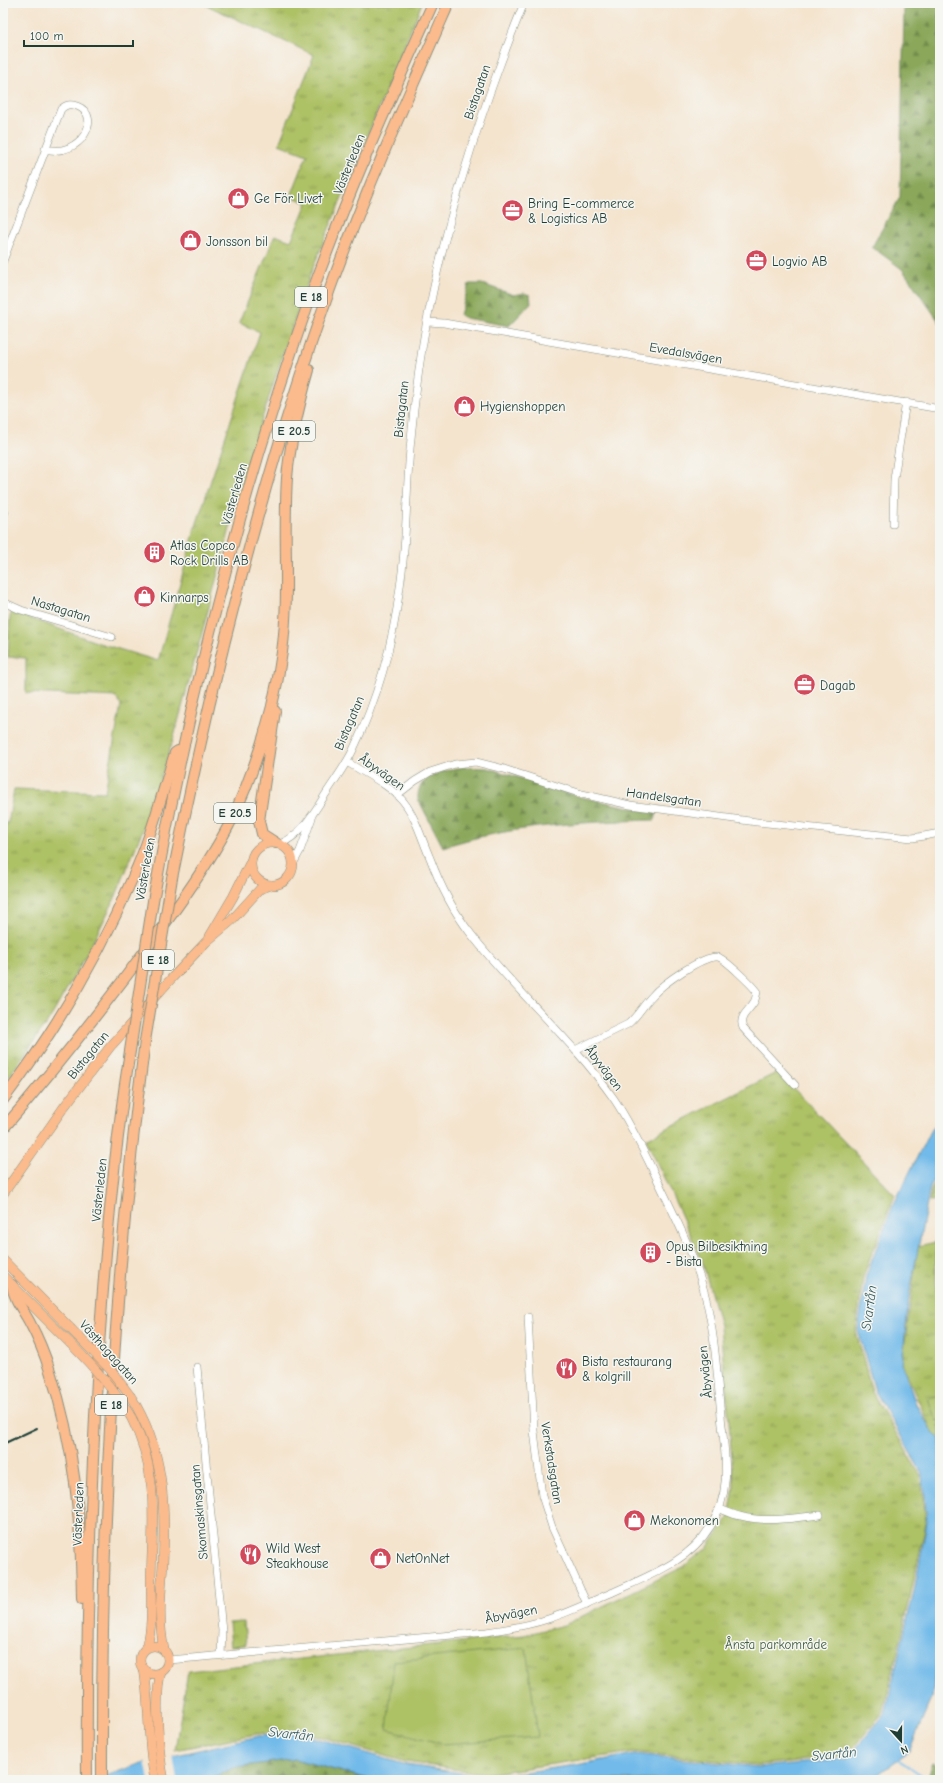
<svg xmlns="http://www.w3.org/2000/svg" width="943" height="1783" font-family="'Comic Neue',sans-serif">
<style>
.grass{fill:url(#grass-tufts);stroke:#667f4c}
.forest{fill:url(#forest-firs);stroke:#547247}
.pitch{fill:#adc165;stroke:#667f4c}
.water{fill:#71bae9;stroke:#487c8e}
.pier{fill:#f4e4ce}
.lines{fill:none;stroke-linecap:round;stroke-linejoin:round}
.stream{stroke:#71bae9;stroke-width:2}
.minor-casing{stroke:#8a9081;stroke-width:8}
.major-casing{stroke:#8a9081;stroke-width:10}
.highway-casing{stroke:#8a9081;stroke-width:12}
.minor{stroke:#fff;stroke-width:7}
.major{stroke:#fbbb8c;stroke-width:9}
.highway{stroke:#fbbb8c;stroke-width:10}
.rail{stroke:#1f3d34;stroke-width:2}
.major-bridge-casing{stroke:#8a9081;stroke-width:10;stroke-linecap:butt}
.highway-bridge-casing{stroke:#8a9081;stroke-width:12;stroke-linecap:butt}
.major-bridge{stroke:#fbbb8c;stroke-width:9}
.highway-bridge{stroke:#fbbb8c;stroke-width:10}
.labels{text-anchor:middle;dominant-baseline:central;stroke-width:3;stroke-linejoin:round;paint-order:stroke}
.shield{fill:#f6f6f2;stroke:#60746d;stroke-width:1}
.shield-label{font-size:12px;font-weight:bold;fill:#1f3d34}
.street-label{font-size:13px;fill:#1f3d34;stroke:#f6f6f2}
.poi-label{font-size:13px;fill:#1f3d34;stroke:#f6f6f2;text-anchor:start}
.park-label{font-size:13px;fill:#425e40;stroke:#f6f6f2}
.water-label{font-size:14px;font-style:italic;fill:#345c61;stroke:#f6f6f2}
</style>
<defs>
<pattern id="grass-tufts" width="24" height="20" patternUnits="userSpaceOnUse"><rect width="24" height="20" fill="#adc165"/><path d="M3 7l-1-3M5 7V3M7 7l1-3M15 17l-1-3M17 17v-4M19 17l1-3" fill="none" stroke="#8c9e54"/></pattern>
<pattern id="forest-firs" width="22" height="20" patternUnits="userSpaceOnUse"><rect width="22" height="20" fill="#8aa75a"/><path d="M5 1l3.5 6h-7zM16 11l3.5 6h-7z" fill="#70894b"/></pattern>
</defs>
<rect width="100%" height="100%" fill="#f6f6f2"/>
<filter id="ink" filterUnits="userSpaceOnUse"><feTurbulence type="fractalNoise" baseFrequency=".025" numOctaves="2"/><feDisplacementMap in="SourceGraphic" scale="8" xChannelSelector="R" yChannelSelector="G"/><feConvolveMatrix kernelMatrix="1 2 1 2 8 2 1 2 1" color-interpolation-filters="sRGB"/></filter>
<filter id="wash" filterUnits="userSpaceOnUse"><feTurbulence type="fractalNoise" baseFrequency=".012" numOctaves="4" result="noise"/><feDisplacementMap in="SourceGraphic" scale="16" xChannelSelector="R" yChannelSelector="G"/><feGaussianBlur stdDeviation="0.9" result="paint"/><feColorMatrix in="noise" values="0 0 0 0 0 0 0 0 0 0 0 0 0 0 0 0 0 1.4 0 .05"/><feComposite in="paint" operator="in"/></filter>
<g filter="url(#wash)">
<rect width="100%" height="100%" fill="#f4e4ce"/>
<g class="grass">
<path d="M202,3H422L312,270L278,369L246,469L174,737L149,814L115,898L89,950L52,1015L3,1085V824L8,823L14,789L105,792L121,705L116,697L26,693V658L8,657L10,617L12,612L99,643L158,661L196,526L260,332L239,323L275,235L291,241L307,203L291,196L307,155L279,144L314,55Z"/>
<path d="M778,1072L895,1195L863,1277L856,1331L872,1392L921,1476L926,1523L903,1630L883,1713L846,1756L758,1765L633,1752L487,1774L406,1762L299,1730L256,1734L175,1750L188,1671L524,1635L564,1625L683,1567L707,1548L729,1517L734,1486L728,1410L720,1326L702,1260L646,1139Z"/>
<path d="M940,1173V1200L929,1201L932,1188Z"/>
<path d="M936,1242V1305H940V1450L902,1364L918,1246Z"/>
<path d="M244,1622L246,1645L231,1646L229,1623Z"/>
</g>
<g class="forest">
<path d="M906,3H940V323L902,269L872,247L900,197L904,10Z"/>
<path d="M469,284H482L514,295L524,293L530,295L531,303L509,326L465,318L460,315Z"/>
<path d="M464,767L488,768L581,797L657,813L655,820C583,822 512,825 443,847L418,799C416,775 445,770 464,767Z"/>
<path d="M295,1759L369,1780H207L236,1767Z"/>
<path d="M933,1763L940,1766V1780H927Z"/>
</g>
<g class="pitch">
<path d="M940,1395V1420L937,1421L934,1416L928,1398Z"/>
<path d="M526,1648L538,1737L443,1744L387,1729L394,1661Z"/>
</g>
<path class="water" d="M940,1121V1167L930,1187L909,1296L902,1364L916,1404L933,1433L940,1439V1633L932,1698L909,1751L872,1779L866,1780H372L295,1759L236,1767L207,1780H95L142,1763L259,1736L299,1733L407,1765L488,1777L576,1765L634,1754L758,1767L847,1759L885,1714L914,1591L927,1522L923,1475L875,1391L858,1330L866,1276L893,1206L930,1131Z"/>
<path class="pier" d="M173,1755L177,1780H149L145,1760Z"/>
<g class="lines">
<path class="stream" d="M896,1758L929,1780"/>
</g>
</g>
<g filter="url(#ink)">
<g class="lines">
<defs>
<g id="minor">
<path d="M3,261L61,109C67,104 70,104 77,106C104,116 80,159 45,149"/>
<path d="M427,322L444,323L940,409"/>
<path d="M3,510L5,512"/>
<path d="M893,524L894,479L906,402"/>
<path d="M3,602L21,610L112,637"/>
<path d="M397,795L415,781L430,772L455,764L476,762L504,769L582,794L630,805L757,822L891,836L913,838L940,833"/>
<path d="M280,844C302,835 314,812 327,792C336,778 346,765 353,750C377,700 393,643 400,587C407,541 406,495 410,449C414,406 419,362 427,320C448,212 483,104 524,3"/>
<path d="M293,864L300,851L312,818"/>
<path d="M575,1050L628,1024C638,1016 643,1005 652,996C662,984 703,955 718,957C725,959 752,985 757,992C756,995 756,999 754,1002C749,1011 738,1016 743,1028L795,1085"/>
<path d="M528,1317L534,1431L542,1496L552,1527L587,1604"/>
<path d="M197,1367L222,1631L221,1655"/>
<path d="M720,1509C726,1511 733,1515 740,1516C765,1523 795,1518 820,1515"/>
<path d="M169,1660L486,1632C507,1629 527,1626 548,1619C570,1612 590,1602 611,1593C646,1577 689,1562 710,1527C733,1491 725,1455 721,1416C717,1374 715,1331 704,1291C693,1252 675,1216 657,1179C644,1152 631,1124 614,1099C572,1039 515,991 471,934C453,911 440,885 430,858C422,840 416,817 403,801C390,785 364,773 347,762"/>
</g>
<g id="major">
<circle cx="272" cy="864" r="21"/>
<path d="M210,936L233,897L251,861"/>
<path d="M3,1194L64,1107L110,1047L171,979L206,942L231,921L260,889L271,885"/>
<path d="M3,1260L70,1328"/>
<path d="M3,1276L70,1343"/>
<path d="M131,1397C164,1449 166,1505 163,1564C161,1593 158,1621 164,1649"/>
<path d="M131,1417C159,1471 153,1519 151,1578C151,1601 153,1625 147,1647"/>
<circle cx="154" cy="1660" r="14"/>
<path d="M144,1669C150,1706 147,1743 155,1780"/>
<path d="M161,1672C154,1696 159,1755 164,1780"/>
</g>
<g id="highway">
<path d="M275,711L259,821L262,834L276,843"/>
<path d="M172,878C212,678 261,481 330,289C365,192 407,98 449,3"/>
<path d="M153,901C189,698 240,496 309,301C345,200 389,101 433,3"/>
<path d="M3,1100C55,1031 99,956 133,877C151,837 162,794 175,753L178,751"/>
<path d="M3,1129C58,1065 111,998 161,929C187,894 215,854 234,815C257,764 275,707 282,652C290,594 283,536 287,478C290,442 299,405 309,370"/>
<path d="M12,1285C14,1300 24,1311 30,1323C38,1338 45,1355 50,1371C75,1446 81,1520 82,1599"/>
<path d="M87,1780C86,1658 89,1537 95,1416C101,1298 110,1180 128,1064"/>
<path d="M102,1780C101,1533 112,1286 145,1041"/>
</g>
</defs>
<use href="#minor" class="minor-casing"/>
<use href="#major" class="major-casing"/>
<use href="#highway" class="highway-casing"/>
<use href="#minor" class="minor"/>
<use href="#major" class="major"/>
<use href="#highway" class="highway"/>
<path class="rail" d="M3,1444L37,1428"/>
<defs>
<g id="major-bridge">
<path d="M70,1328L109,1368L131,1397"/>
<path d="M70,1343C92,1365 114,1389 131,1417"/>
</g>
<g id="highway-bridge">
<path d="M145,1041L172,878"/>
<path d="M128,1064L153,901"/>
</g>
</defs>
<use href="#major-bridge" class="major-bridge-casing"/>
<use href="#highway-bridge" class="highway-bridge-casing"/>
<use href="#major-bridge" class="major-bridge"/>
<use href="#highway-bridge" class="highway-bridge"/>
</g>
</g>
<defs>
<symbol id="shop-disc" viewBox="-11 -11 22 22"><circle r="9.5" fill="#d1495b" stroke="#f6f6f2"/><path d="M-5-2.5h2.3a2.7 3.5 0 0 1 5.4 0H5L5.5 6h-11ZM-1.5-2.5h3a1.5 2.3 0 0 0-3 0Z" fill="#fff"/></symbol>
<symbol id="office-disc" viewBox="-11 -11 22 22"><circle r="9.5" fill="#d1495b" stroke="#f6f6f2"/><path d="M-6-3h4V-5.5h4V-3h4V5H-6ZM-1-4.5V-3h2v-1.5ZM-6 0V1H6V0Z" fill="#fff"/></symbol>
<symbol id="building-disc" viewBox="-11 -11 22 22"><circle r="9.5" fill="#d1495b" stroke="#f6f6f2"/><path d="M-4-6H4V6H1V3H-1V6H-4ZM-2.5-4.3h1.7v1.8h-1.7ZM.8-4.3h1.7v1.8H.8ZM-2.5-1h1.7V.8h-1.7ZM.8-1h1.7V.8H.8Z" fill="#fff"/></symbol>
<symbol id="restaurant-disc" viewBox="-11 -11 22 22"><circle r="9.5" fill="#d1495b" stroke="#f6f6f2"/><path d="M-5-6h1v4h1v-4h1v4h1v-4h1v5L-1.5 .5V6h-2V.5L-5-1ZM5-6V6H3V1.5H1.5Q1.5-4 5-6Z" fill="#fff"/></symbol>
</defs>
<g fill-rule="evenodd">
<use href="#shop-disc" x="226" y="186" width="25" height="25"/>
<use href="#office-disc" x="500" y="198" width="25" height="25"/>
<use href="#shop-disc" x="178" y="228" width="25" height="25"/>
<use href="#office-disc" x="744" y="248" width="25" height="25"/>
<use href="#shop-disc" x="452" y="394" width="25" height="25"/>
<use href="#building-disc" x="142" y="540" width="25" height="25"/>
<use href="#shop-disc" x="132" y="584" width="25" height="25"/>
<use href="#office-disc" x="792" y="672" width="25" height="25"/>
<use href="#building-disc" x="638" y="1240" width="25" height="25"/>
<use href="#restaurant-disc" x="554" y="1356" width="25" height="25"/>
<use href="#shop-disc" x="622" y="1508" width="25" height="25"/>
<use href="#restaurant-disc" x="238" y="1542" width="25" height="25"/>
<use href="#shop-disc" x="368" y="1546" width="25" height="25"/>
</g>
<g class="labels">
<g class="shield">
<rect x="295" y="287" width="32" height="20" rx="3"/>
<rect x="273" y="421" width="42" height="20" rx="3"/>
<rect x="214" y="803" width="42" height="20" rx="3"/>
<rect x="142" y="950" width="32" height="20" rx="3"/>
<rect x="95" y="1395" width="32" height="20" rx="3"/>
</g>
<g class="shield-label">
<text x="311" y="297">E 18</text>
<text x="294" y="431">E 20.5</text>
<text x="235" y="813">E 20.5</text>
<text x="158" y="960">E 18</text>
<text x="111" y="1405">E 18</text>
</g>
<g class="street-label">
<text transform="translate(477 92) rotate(-71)">Bistagatan</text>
<text transform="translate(349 164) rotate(-68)">Västerleden</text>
<text transform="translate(686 353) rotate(10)">Evedalsvägen</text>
<text transform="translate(401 409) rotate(-84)">Bistagatan</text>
<text transform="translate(234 494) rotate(-74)">Västerleden</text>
<text transform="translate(61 609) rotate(17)">Nastagatan</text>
<text transform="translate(349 723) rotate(-67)">Bistagatan</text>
<text transform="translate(382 772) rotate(35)">Åbyvägen</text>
<text transform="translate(664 797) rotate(8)">Handelsgatan</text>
<text transform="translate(145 869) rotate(-80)">Västerleden</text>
<text transform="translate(88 1055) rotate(-51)">Bistagatan</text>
<text transform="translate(604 1068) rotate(52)">Åbyvägen</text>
<text transform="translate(99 1190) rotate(-84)">Västerleden</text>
<text transform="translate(109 1352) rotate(48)">Västhagagatan</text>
<text transform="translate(705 1372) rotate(-96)">Åbyvägen</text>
<text transform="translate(552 1463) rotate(81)">Verkstadsgatan</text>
<text transform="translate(199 1512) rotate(-95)">Skomaskinsgatan</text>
<text transform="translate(78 1514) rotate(-88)">Västerleden</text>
<text transform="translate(511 1614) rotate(-11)">Åbyvägen</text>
</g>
<g class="poi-label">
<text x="254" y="198">Ge För Livet</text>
<text x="528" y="203">Bring E-commerce<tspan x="528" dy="15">&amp; Logistics AB</tspan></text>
<text x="206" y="241">Jonsson bil</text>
<text x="772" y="261">Logvio AB</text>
<text x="480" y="406">Hygienshoppen</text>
<text x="170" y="545">Atlas Copco<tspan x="170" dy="15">Rock Drills AB</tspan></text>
<text x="160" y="597">Kinnarps</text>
<text x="820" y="685">Dagab</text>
<text x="666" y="1246">Opus Bilbesiktning<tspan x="666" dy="15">- Bista</tspan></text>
<text x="582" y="1361">Bista restaurang<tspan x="582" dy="15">&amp; kolgrill</tspan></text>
<text x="650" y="1520">Mekonomen</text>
<text x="266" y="1548">Wild West<tspan x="266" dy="15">Steakhouse</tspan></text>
<text x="396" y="1558">NetOnNet</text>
</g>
<g class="park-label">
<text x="776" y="1644">Ånsta parkområde</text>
</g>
<g class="water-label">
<text transform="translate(869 1308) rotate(-82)">Svartån</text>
<text transform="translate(291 1734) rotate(6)">Svartån</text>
<text transform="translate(834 1754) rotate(-6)">Svartån</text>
</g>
</g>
<rect width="943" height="1783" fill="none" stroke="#f6f6f2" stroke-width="16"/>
<g transform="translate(901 1741) rotate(159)" stroke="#f6f6f2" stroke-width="3" paint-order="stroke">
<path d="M0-3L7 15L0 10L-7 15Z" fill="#1f3d34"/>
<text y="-6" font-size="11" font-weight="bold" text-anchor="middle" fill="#1f3d34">N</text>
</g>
<path d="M24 40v6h109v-6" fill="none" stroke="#1f3d34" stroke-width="2"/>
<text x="30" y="40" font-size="12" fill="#1f3d34" stroke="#f6f6f2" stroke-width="3" paint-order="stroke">100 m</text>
</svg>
